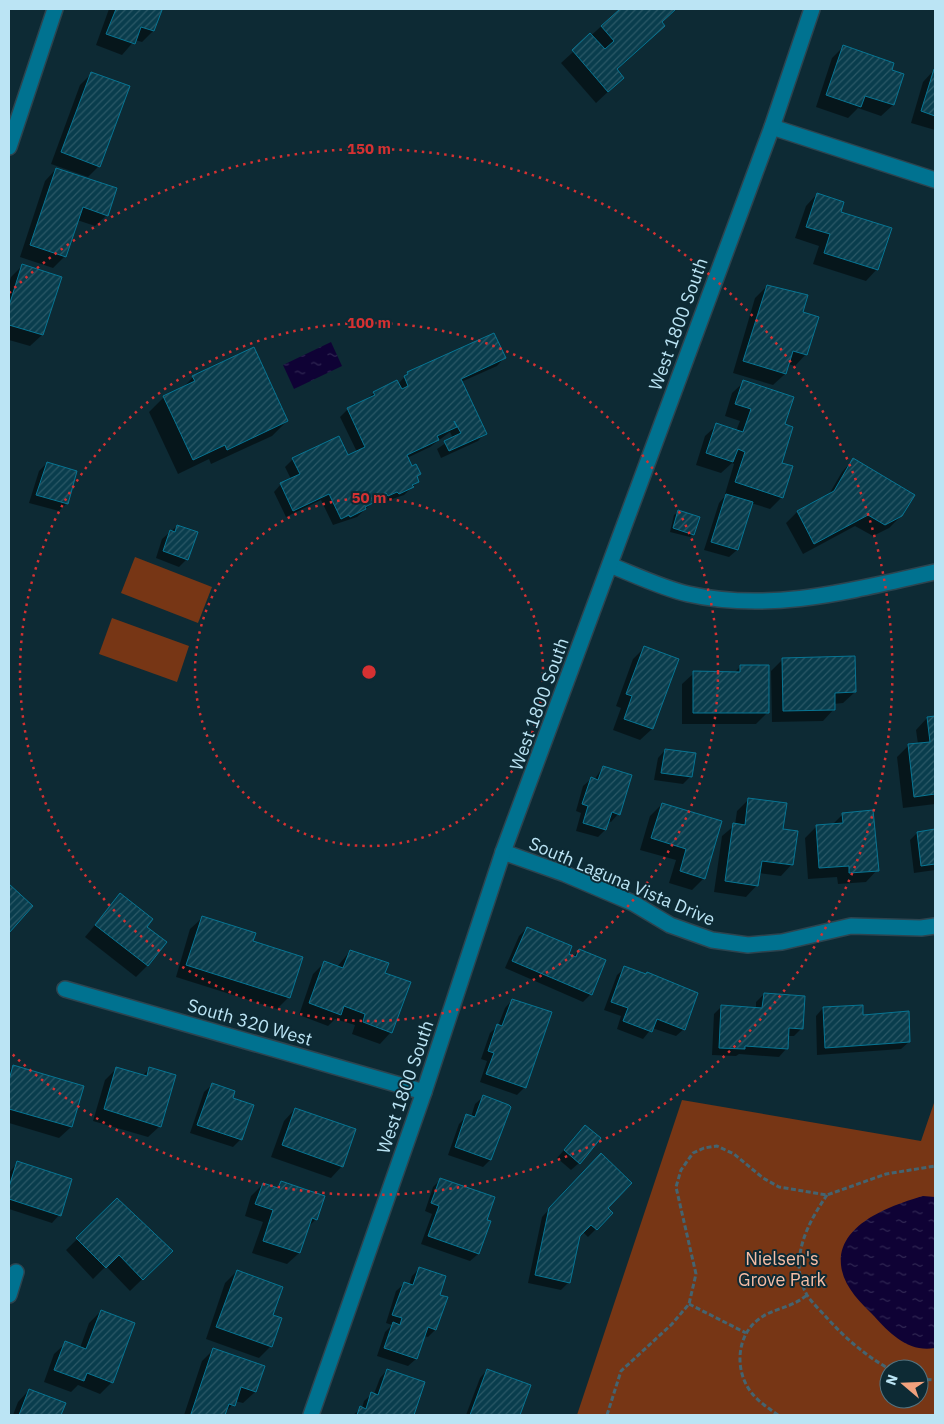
<svg xmlns="http://www.w3.org/2000/svg" width="944" height="1424" font-family="'IBM Plex Sans',sans-serif">
<style>
.green{fill:#773615;fill-rule:evenodd}
.water{fill:url(#water-ripples)}
.shadow{fill:#0007}
.building{fill:url(#building-hatch);stroke:#077593}
.lines{fill:none;stroke-linecap:round;stroke-linejoin:round}
.street-casing{stroke:#2d444f;stroke-width:18}
.path{stroke:#446470;stroke-width:3;stroke-dasharray:5 2.5;stroke-linecap:butt}
.street{stroke:#007290;stroke-width:15}
.ring{fill:none;stroke:#d53132;stroke-width:2.5;stroke-dasharray:2.5 5}
.labels{text-anchor:middle;dominant-baseline:central;stroke-width:4;stroke-linejoin:round;paint-order:stroke}
.street-label{font-size:18px;fill:#bbe4f4;stroke:#0d2a34}
.park-label{font-size:18px;fill:#f6bda5;stroke:#0d2a34}
.centre{fill:#d53132;stroke:#0d2a34;stroke-width:2.5}
.ring-label{font-size:15px;text-anchor:middle;font-weight:bold;fill:#d53132;stroke:#0d2a34;stroke-width:4;stroke-linejoin:round;paint-order:stroke}
</style>
<defs>
<pattern id="water-ripples" width="26" height="14" patternUnits="userSpaceOnUse" patternTransform="scale(1.25)"><rect width="26" height="14" fill="#0f0235"/><path d="M2 4q2-2 4 0t4 0M15 11q2-2 4 0t4 0" fill="none" stroke="#302753"/></pattern>
<pattern id="building-hatch" width="6" height="6" patternUnits="userSpaceOnUse" patternTransform="scale(1.25)"><rect width="6" height="6" fill="#093d4d"/><path d="M-1 1l2-2M0 6l6-6M5 7l2-2" fill="none" stroke="#2b5967"/></pattern>
</defs>
<rect width="100%" height="100%" fill="#0d2a34"/>
<g class="green">
<path d="M135,557L212,587L198,623L121,593Z"/>
<path d="M112,618L189,646L177,682L99,654Z"/>
<path d="M682,1100L921,1141L935,1100V1415H577ZM889,1369H919V1399H889Z"/>
</g>
<g class="water">
<path d="M331,342L342,366L294,389L283,365Z"/>
<path d="M923,1196L935,1197V1348C910,1353 890,1334 874,1316C860,1302 843,1286 841,1265C837,1224 892,1205 923,1196Z"/>
</g>
<g class="shadow">
<path d="M109,9H156L161,11L153,31L142,42L135,40L122,55L96,45Z"/>
<path d="M620,9H675L616,70L611,89L596,103L561,63Z"/>
<path d="M843,47L890,70L893,105L881,116L858,108L848,118L816,107L832,58Z"/>
<path d="M934,70H935V130L911,123L923,82Z"/>
<path d="M92,73L99,166L88,177L51,164L80,85Z"/>
<path d="M56,169L107,215L95,226L77,220L65,256L53,268L20,257L45,181Z"/>
<path d="M817,194L839,213L877,269L866,281L813,264L819,246L795,238L806,206Z"/>
<path d="M22,266L60,277L42,335L30,346L9,340V284L11,277Z"/>
<path d="M767,286L802,313L806,354L795,366L788,364L785,374L773,385L733,373L755,298Z"/>
<path d="M504,358L497,366L461,382L485,433L478,441L441,458L437,449L453,438L450,432L430,447L407,458L412,467L419,474L416,477L418,481L404,495L381,503L379,499L372,503L357,517L333,525L321,500L286,517L274,492L281,484L291,479L285,467L293,459L347,457L357,452L340,417L348,409L365,401L374,393L398,384L408,373Z"/>
<path d="M193,377L287,421L272,436L211,464L209,459L178,474L149,412L164,397L182,389Z"/>
<path d="M744,382L784,425L780,463L782,497L770,509L751,503L737,550L729,557L704,550L719,503L727,494H725L734,464L732,463L721,473L696,465L705,436L717,425L736,431L740,421L725,416L732,393Z"/>
<path d="M853,460L901,516L889,528L873,536L855,526L803,554L786,523L797,512L828,496L842,472Z"/>
<path d="M47,463L76,472L66,504L59,511L29,503L39,471Z"/>
<path d="M678,512L693,534L690,537L670,532L674,515Z"/>
<path d="M177,526L187,559L179,567L156,558L162,539Z"/>
<path d="M644,648L652,729L640,740L613,730L621,708L616,706L633,659Z"/>
<path d="M783,659L855,692L843,703L834,704V709L823,721L772,722L771,671Z"/>
<path d="M741,666L768,712L756,724H682V684L694,673H734Z"/>
<path d="M935,717V804L903,808L897,757L908,746L918,744L916,730L927,718Z"/>
<path d="M665,750L691,776L683,784L654,780L658,758Z"/>
<path d="M603,767L618,814L611,822L608,821L605,830L598,837L576,831L581,813L576,811L583,786L591,779L594,780Z"/>
<path d="M749,799L782,830L792,864L781,876L759,873L757,885L746,897L714,892L722,836L735,825L737,811Z"/>
<path d="M662,804L704,878L692,890L669,883L676,860L640,850L650,816Z"/>
<path d="M843,814L877,870L866,882L838,884L837,877L808,879L805,838L816,827L832,825Z"/>
<path d="M935,831V870L914,873L910,840L917,833Z"/>
<path d="M120,895L146,927L147,966L136,977L85,937Z"/>
<path d="M202,918L251,942L289,997L277,1009L176,977L190,929Z"/>
<path d="M527,928L573,957L579,950L591,994L583,1002L505,968L519,936Z"/>
<path d="M350,951L383,974L391,1032L380,1044L352,1034L355,1025L335,1019L328,1026L299,1015L313,974L324,963L337,967Z"/>
<path d="M625,968L684,1029L676,1036L652,1028L643,1039L617,1029L621,1016L604,1010L617,975Z"/>
<path d="M764,994L802,1028L794,1036H787L786,1049L779,1057L739,1054L736,1056L712,1055L714,1014L722,1006L756,1009V1002Z"/>
<path d="M512,1000L525,1087L517,1095L480,1082L487,1061L481,1059L490,1033L498,1026L505,1008Z"/>
<path d="M823,1008L862,1017L907,1012L909,1042L901,1049L817,1055L816,1016Z"/>
<path d="M14,1066L71,1127L59,1138L9,1123V1071Z"/>
<path d="M117,1068L142,1076L150,1068L160,1126L148,1137L93,1121L105,1080Z"/>
<path d="M212,1085L231,1098L241,1139L233,1147L190,1133L204,1092Z"/>
<path d="M483,1097L490,1160L483,1167L448,1155L459,1124L467,1116L471,1117L475,1104Z"/>
<path d="M295,1109L342,1166L331,1178L271,1157L284,1121Z"/>
<path d="M578,1134L579,1163L571,1170L557,1158Z"/>
<path d="M593,1162L606,1208L612,1213L588,1237L583,1232L579,1236L569,1282L561,1290L528,1283L542,1217Z"/>
<path d="M17,1163L59,1215L52,1223L9,1209V1173Z"/>
<path d="M441,1179L489,1222L478,1254L470,1261L421,1244L432,1214L425,1211L433,1187Z"/>
<path d="M281,1183L316,1219L307,1228L299,1253L287,1264L252,1253L263,1222L245,1216L251,1196L263,1184L275,1189Z"/>
<path d="M117,1200L171,1251L130,1291L106,1266L93,1279L66,1250Z"/>
<path d="M420,1268L438,1295L435,1330L428,1337L424,1336L416,1359L408,1366L377,1356L385,1332L392,1325L386,1323L396,1291L404,1284L409,1285L412,1276Z"/>
<path d="M237,1271L271,1316V1346L259,1358L206,1339L225,1283Z"/>
<path d="M101,1311L112,1382L100,1394L78,1385L71,1392L44,1382L54,1354L66,1343L80,1348L89,1323Z"/>
<path d="M213,1350L263,1366L255,1392L243,1403L235,1401L224,1415H184L202,1361Z"/>
<path d="M387,1370L424,1383L413,1415H353L362,1408L364,1401L372,1394H374L380,1378Z"/>
<path d="M487,1370L529,1385L518,1415H466L480,1378Z"/>
<path d="M29,1390L64,1403L60,1415H13L18,1402Z"/>
</g>
<g class="building">
<path d="M116,9H160L162,10L154,31L141,27L135,44L106,34Z"/>
<path d="M620,9H676L662,22L665,26L617,69L624,78L608,92L572,50L590,33L605,49L614,41L601,26Z"/>
<path d="M843,45L894,63L892,70L904,74L894,105L865,96L861,107L826,95Z"/>
<path d="M934,69H935V116L921,111Z"/>
<path d="M91,72L130,86L100,167L61,152Z"/>
<path d="M56,168L117,188L108,216L83,207L66,257L30,245Z"/>
<path d="M817,193L844,202L841,212L892,228L878,270L824,253L830,234L806,227Z"/>
<path d="M22,264L62,277L43,335L9,325V306Z"/>
<path d="M767,285L808,295L803,312L819,317L807,355L793,351L786,374L743,361Z"/>
<path d="M494,333L506,358L461,379L487,434L449,451L444,441L461,433L454,421L457,427L437,436L439,440L407,455L412,466L416,464L421,474L417,476L419,482L412,485L414,487L399,494L397,492L388,496L386,493L372,500L373,503L365,507L366,509L350,517L349,515L341,519L329,494L293,511L280,483L300,474L292,458L339,436L348,455L365,447L347,408L375,395L373,392L397,380L402,389L408,386L404,376L408,374L407,372Z"/>
<path d="M254,347L288,421L227,450L225,445L193,460L163,396L195,381L192,376Z"/>
<path d="M743,380L794,397L785,424L793,427L782,463L793,466L783,498L735,482L745,452L738,449L733,462L706,453L716,423L743,432L751,409L735,404Z"/>
<path d="M853,458L915,495L902,516L885,525L868,515L814,544L797,511L834,491Z"/>
<path d="M47,462L77,471L68,504L36,495Z"/>
<path d="M726,494L753,502L738,550L711,542Z"/>
<path d="M678,510L700,517L694,535L673,528Z"/>
<path d="M177,525L198,532L188,560L163,551L170,530L175,532Z"/>
<path d="M644,646L679,659L653,729L624,719L632,696L626,694Z"/>
<path d="M855,656L856,692L835,693V710L783,711L782,658Z"/>
<path d="M740,665H769V713H693V671L740,672Z"/>
<path d="M935,716V794L914,797L908,744L930,742L927,717Z"/>
<path d="M665,749L696,753L692,777L661,773Z"/>
<path d="M603,766L632,775L620,815L612,812L606,830L583,823L588,806L582,804L591,777L598,780Z"/>
<path d="M748,798L787,803L783,829L798,831L793,865L762,861L758,886L725,881L733,823L745,825Z"/>
<path d="M662,803L722,821L705,879L680,871L686,849L651,838Z"/>
<path d="M873,810L879,871L849,873V866L819,868L816,825L843,823L842,813Z"/>
<path d="M935,829V864L921,866L917,832Z"/>
<path d="M9,884L33,906L9,933Z"/>
<path d="M120,893L153,919L147,927L167,942L148,966L95,925Z"/>
<path d="M202,916L256,933L253,941L303,957L290,998L186,965Z"/>
<path d="M527,927L572,946L569,954L576,957L579,949L606,960L592,995L512,961Z"/>
<path d="M350,950L389,963L385,973L411,982L392,1033L363,1022L365,1014L344,1006L341,1015L309,1003L324,961L343,968Z"/>
<path d="M624,966L646,974L647,972L698,993L685,1030L657,1019L652,1032L623,1021L628,1008L611,1002Z"/>
<path d="M764,993L805,996L803,1029L789,1028L788,1049L745,1046V1049L719,1048L721,1005L762,1008Z"/>
<path d="M512,999L552,1012L526,1088L486,1074L494,1053L488,1051L497,1024L502,1026Z"/>
<path d="M863,1005V1015L909,1011L910,1042L825,1048L823,1007Z"/>
<path d="M13,1065L84,1086L72,1127L9,1109V1080Z"/>
<path d="M116,1067L147,1076L149,1067L176,1075L161,1127L104,1109Z"/>
<path d="M212,1083L235,1091L233,1098L254,1105L242,1140L197,1125Z"/>
<path d="M483,1095L509,1105L511,1107L491,1160L455,1147L466,1114L475,1117Z"/>
<path d="M295,1108L356,1129L343,1167L282,1145Z"/>
<path d="M585,1125L601,1138L580,1164L564,1150Z"/>
<path d="M601,1153L632,1183L608,1208L613,1213L597,1230L591,1225L580,1236L570,1283L535,1275L549,1208Z"/>
<path d="M17,1161L72,1179L61,1216L9,1199V1187Z"/>
<path d="M440,1178L495,1197L487,1220L491,1221L479,1254L428,1236L439,1206L431,1203Z"/>
<path d="M281,1181L325,1196L317,1220L312,1218L300,1253L263,1241L273,1210L255,1204L263,1183L278,1188Z"/>
<path d="M117,1198L173,1251L143,1280L119,1255L106,1268L76,1238Z"/>
<path d="M419,1267L446,1276L440,1295L448,1297L436,1330L428,1327L417,1359L384,1348L393,1322L400,1325L402,1318L392,1315L404,1282L413,1285Z"/>
<path d="M237,1270L283,1287L273,1315L282,1318L272,1347L216,1327Z"/>
<path d="M101,1310L135,1323L113,1383L87,1373L84,1381L54,1370L65,1341L86,1349Z"/>
<path d="M213,1348L265,1366L256,1392L241,1387L235,1406L229,1404L225,1415H194L191,1414Z"/>
<path d="M387,1369L425,1382L414,1415H357L360,1406L366,1409L371,1392L378,1395Z"/>
<path d="M487,1369L531,1385L520,1415H470Z"/>
<path d="M29,1389L66,1403L61,1415H19Z"/>
</g>
<g class="lines">
<defs>
<g id="street">
<path d="M772,127L935,180"/>
<path d="M9,147L55,9"/>
<path d="M610,565C635,575 662,588 688,594C772,613 854,590 935,572"/>
<path d="M503,852L565,874L633,903L670,925L712,940L748,945L782,942L851,926L921,928L935,926"/>
<path d="M65,989L424,1092"/>
<path d="M9,1295L16,1272"/>
<path d="M311,1415L424,1092L503,852L772,127L812,9"/>
</g>
</defs>
<use href="#street" class="street-casing"/>
<g class="path">
<path d="M827,1195C807,1224 788,1261 807,1295C812,1303 821,1311 827,1318C846,1339 865,1355 889,1369"/>
<path d="M689,1304L746,1333"/>
<path d="M919,1379L935,1380"/>
<path d="M607,1415L621,1371L672,1324L689,1304L696,1274L676,1187L681,1170L693,1153L704,1148L717,1146L734,1154L763,1178L779,1187L827,1195L886,1174L935,1166"/>
<path d="M778,1415C767,1407 754,1399 747,1386C735,1365 738,1334 759,1319C773,1308 790,1309 807,1295"/>
</g>
<use href="#street" class="street"/>
</g>
<g class="ring">
<circle cx="369" cy="672" r="174"/>
<circle cx="369" cy="672" r="349"/>
<path d="M9 293A523 523 0 1 1 9 1051"/>
</g>
<g class="labels">
<g class="street-label">
<text transform="translate(678 324) rotate(-70)">West 1800 South</text>
<text transform="translate(539 704) rotate(-70)">West 1800 South</text>
<text transform="translate(622 881) rotate(23)">South Laguna Vista Drive</text>
<text transform="translate(250 1022) rotate(16)">South 320 West</text>
<text transform="translate(405 1087) rotate(-71)">West 1800 South</text>
</g>
<g class="park-label">
<text x="782" y="1258">Nielsen's<tspan x="782" dy="21">Grove Park</tspan></text>
</g>
</g>
<circle cx="369" cy="672" r="8" class="centre"/>
<g class="ring-label">
<text x="369" y="154">150 m</text>
<text x="369" y="328">100 m</text>
<text x="369" y="503">50 m</text>
</g>
<rect width="944" height="1424" fill="none" stroke="#bbe4f4" stroke-width="20"/>
<g transform="translate(904 1384) rotate(289)"><circle r="24" fill="#0d2a34" stroke="#537481"/>
<path d="M0-4L9 19L0 12L-9 19Z" fill="#f1a17d"/>
<text y="-8" font-size="14" font-weight="bold" text-anchor="middle" fill="#bbe4f4">N</text>
</g>
</svg>
